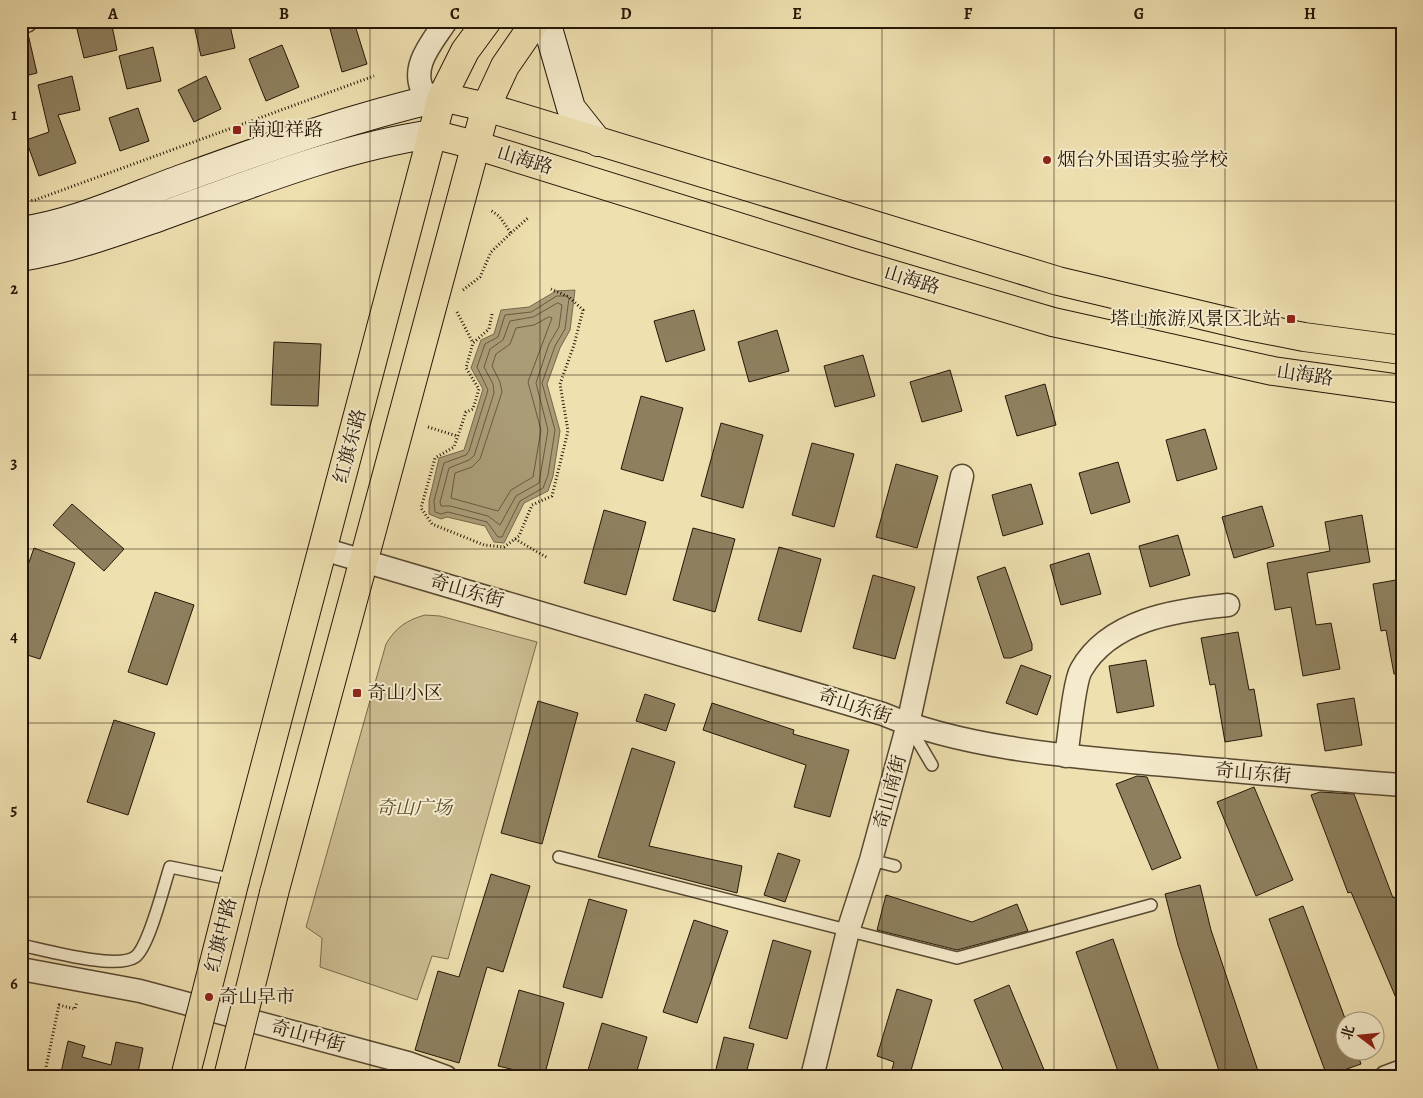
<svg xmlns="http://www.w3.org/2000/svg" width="1423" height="1098" font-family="Alegreya,'Noto Serif SC',serif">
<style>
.green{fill:#cdbe93;stroke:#796a4d}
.water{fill:#aa9c77;stroke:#75674a}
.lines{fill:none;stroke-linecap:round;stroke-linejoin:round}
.shore{stroke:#685a3f;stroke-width:1}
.building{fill:#8e805f;stroke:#251707}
.service-casing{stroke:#584931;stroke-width:14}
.minor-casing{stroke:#584931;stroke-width:25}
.secondary-casing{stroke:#251707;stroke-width:30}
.primary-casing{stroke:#251707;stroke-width:30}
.path{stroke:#251707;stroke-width:3;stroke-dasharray:1 2.5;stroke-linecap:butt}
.service{stroke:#f5ebcc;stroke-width:11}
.minor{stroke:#f5ebcc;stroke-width:22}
.secondary{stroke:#f5ebcc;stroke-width:28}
.primary{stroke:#efe0b0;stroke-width:28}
.primary-bridge-casing{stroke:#251707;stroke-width:30;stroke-linecap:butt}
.primary-bridge{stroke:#efe0b0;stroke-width:28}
.grid{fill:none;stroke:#251707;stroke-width:1;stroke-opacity:0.55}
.poi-dot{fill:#8f2418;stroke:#f5ebcc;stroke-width:2}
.labels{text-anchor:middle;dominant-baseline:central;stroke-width:4;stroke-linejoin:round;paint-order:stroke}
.poi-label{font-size:19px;fill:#251707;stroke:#f5ebcc;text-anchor:start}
.street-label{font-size:19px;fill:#251707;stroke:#f5ebcc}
.park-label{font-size:19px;font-style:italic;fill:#574931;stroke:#f5ebcc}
.neatline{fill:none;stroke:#251707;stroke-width:2}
.grid-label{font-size:16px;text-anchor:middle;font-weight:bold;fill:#251707}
</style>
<rect width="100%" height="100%" fill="#efe0b0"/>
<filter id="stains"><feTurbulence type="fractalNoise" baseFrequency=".004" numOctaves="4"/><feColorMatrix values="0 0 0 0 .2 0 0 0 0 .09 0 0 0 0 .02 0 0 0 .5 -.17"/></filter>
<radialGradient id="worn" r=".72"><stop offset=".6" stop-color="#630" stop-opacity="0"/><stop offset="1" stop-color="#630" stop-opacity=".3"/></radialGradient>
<path class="green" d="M425,615L440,616L537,642L448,959L432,956L417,1000L320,967L322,938L306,927L386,644C396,627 407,620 425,615Z"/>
<path class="water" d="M575,290L570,330L560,348L547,384L560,431L553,476L548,491L524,503L504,543L494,542L485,526L447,517L441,519L429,514V501L439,458L464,450L483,389L471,368L481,340L494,334L501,310L529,307L556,291Z"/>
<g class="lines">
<g class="shore">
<path d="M557,296H567L569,298L565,329L555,346L542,383L555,430L548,475L543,488L520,501L502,537H498L487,522L448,512L441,514L435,512L434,501L444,463L466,455L469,451L488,390L477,367L485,344L498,337L505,315L531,312Z"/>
<path d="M558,303L562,305L559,327L549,344L536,383L548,430L539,483L516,496L500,525L488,516L450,506H441L440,502L449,468L469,460L474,456L494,393L493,384L484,367L490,349L503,340L510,321L533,317Z"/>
<path d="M549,317L552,318L528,382L541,430L533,477L511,490L498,511L451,498L455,473L472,467L480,459L502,392L500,382L492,366L496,354L510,344L516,328L534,325Z"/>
</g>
</g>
<g class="building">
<path d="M90,21H111L117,50L84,58L76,25Z"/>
<path d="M193,21H229L235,48L201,56Z"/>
<path d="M354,22L367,64L342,72L330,29Z"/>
<path d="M28,34L37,73L21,77V36Z"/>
<path d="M282,45L299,87L266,101L249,59Z"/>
<path d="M153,47L161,81L127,89L119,56Z"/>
<path d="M72,76L80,110L58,115L76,163L39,176L26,140L49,132L38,85Z"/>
<path d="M206,76L221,109L194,122L178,90Z"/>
<path d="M138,108L149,141L120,151L109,118Z"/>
<path d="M694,310L705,350L666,362L654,321Z"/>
<path d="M777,330L789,371L749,382L738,342Z"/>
<path d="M274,342L321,344L318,406L271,405Z"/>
<path d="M863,355L875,396L835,407L824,366Z"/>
<path d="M950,370L962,411L922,422L910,382Z"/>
<path d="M1045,384L1056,425L1017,436L1005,396Z"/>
<path d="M641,396L683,408L663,481L621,469Z"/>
<path d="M721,423L763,435L743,508L701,496Z"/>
<path d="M1205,429L1217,469L1177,481L1166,440Z"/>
<path d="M812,443L854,454L834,527L792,515Z"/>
<path d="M1118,462L1130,502L1091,514L1079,473Z"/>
<path d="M896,464L938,476L917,548L876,537Z"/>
<path d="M1031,484L1043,524L1003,536L992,495Z"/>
<path d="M72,504L124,549L104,571L53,525Z"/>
<path d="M1262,506L1274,546L1234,558L1222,517Z"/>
<path d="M604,510L646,522L626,595L584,583Z"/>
<path d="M1362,515L1370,562L1307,573L1316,625L1331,623L1340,669L1303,676L1291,607L1275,610L1267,563L1330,551L1325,522Z"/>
<path d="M693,528L735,539L715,612L673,600Z"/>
<path d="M1178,535L1190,575L1150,587L1139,546Z"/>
<path d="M779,547L821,559L801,632L758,620Z"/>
<path d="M34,548L75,563L40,659L21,653V585Z"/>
<path d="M1089,553L1101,594L1061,605L1050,565Z"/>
<path d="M1005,567L1032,644V650L1011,658H1004L977,577Z"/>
<path d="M873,575L915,587L895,659L853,648Z"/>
<path d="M1402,579V673L1394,674L1386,630L1381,631L1373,584Z"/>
<path d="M155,592L194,605L167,685L128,672Z"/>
<path d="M1238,632L1249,690L1254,689L1262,736L1225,742L1215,684L1210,685L1201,638Z"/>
<path d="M1146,660L1154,706L1117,713L1109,666Z"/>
<path d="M1021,665L1051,676L1037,715L1006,703Z"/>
<path d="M645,694L675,704L666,731L636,721Z"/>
<path d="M1354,698L1362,745L1325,751L1317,704Z"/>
<path d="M538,701L578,713L542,844L501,833Z"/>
<path d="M712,703L794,730L793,734L849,750L830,817L794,807L806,765L703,730Z"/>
<path d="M114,720L155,733L128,815L87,802Z"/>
<path d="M632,748L675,762L649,846L742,866L737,893L598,857Z"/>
<path d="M1137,776L1147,777L1181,858L1152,870L1116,784Z"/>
<path d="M1254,787L1293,880L1256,896L1217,802Z"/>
<path d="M1320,792L1354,794L1393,898L1395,897L1402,912V1012L1351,892L1348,893L1311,795Z"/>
<path d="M778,853L800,860L785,902L764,895Z"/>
<path d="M491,874L530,886L503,972L487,967L459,1063L415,1050L438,971L459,977Z"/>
<path d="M1200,885L1211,930L1260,1077H1221L1178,945L1165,894Z"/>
<path d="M886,895L972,922L1017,904L1028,931L957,950L877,930Z"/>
<path d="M589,899L627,910L602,998L563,987Z"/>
<path d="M1303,906L1346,1021V1050H1356L1361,1064L1327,1076L1269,919Z"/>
<path d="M694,920L728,931L697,1023L663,1012Z"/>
<path d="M1113,939L1161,1077H1120L1076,952Z"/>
<path d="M773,940L811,951L787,1039L749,1028Z"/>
<path d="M1009,985L1047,1077H1006L974,1000Z"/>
<path d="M897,989L932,1000L909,1077H890L894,1062L877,1056Z"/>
<path d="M519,990L564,1003L544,1077L498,1066Z"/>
<path d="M602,1023L647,1037L635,1077H586Z"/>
<path d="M724,1037L754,1044L745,1077H714Z"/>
<path d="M68,1041L85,1046L82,1057L111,1065L116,1042L143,1048L137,1077H60Z"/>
</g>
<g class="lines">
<defs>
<g id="service">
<path d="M909,726L932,765"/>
<path d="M559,857L957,958L1151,905"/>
<path d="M871,860L895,866"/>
<path d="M21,945C45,950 116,970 135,957C149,947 164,885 170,867L235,880"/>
</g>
<g id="minor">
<path d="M21,23L26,21"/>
<path d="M442,97L424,93C409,67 432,43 446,21"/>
<path d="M323,549L883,714C963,748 1066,756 1153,764C1236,771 1319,779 1402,785"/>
<path d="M1066,756C1069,739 1074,682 1081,670C1109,620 1176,610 1228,605"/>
<path d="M21,969L140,991L408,1063L446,1077"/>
<path d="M812,1077L848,931L871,860L908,724L962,476"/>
<path d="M1386,1077L1402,1071"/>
</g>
<g id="secondary">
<path d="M546,21L571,108L598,142"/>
<path d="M21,231C77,223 131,197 184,178C269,147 354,117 442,97"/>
<path d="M21,257C69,249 113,233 159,217C248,185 338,148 432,134"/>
</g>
<g id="primary">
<path d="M442,97L486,107L1058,281L1243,325L1304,337L1402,350"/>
<path d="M432,134L475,145L857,264L1053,322L1273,371L1402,389"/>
<path d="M235,880L442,97L465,51L487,21"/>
<path d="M274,893L486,107L505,66L536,21"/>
</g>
</defs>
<use href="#service" class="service-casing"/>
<use href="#minor" class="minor-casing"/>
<use href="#secondary" class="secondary-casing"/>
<use href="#primary" class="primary-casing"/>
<g class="path">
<path d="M21,202L35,200L374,76"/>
<path d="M511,233L529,217"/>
<path d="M463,290L480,277L491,252L511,233L499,216L490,210"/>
<path d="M457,312L473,343"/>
<path d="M492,314L489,329L473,343L466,368L479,389L473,409L466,412L454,447L435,458L421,508L432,524L484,545L504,547L519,536L532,505L552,496L568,431L560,384L574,345L583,310L569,297L551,289"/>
<path d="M428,427L457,436"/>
<path d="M515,539L548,558"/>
<path d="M44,1077L59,1005L75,1009L77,1002"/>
</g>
<use href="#service" class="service"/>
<use href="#minor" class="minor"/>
<use href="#secondary" class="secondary"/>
<use href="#primary" class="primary"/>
<defs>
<g id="primary-bridge">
<path d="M185,1077L235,880"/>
<path d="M228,1077L274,893"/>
</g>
</defs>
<use href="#primary-bridge" class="primary-bridge-casing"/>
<use href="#primary-bridge" class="primary-bridge"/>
</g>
<path class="grid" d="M198,21V1077M370,21V1077M540,21V1077M712,21V1077M882,21V1077M1054,21V1077M1225,21V1077M21,201H1402M21,375H1402M21,549H1402M21,723H1402M21,897H1402"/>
<g class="poi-dot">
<rect x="232" y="125" width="10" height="10" rx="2.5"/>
<circle cx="1047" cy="160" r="5"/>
<rect x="1286" y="314" width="10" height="10" rx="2.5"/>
<rect x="352" y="688" width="10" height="10" rx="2.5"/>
<circle cx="209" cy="997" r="5"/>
</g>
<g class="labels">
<g class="poi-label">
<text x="247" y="130">南迎祥路</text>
<text x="1057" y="160">烟台外国语实验学校</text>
<text x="1281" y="319" text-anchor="end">塔山旅游风景区北站</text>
<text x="367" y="693">奇山小区</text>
<text x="219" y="997">奇山早市</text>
</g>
<g class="street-label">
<text transform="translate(525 160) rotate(17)">山海路</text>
<text transform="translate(912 280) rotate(17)">山海路</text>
<text transform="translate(1305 375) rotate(8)">山海路</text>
<text transform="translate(350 446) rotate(-75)">红旗东路</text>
<text transform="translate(467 591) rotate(16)">奇山东街</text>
<text transform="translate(855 706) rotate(18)">奇山东街</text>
<text transform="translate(1253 773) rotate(5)">奇山东街</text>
<text transform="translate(890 792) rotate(-75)">奇山南街</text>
<text transform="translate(221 935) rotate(-76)">红旗中路</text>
<text transform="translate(308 1036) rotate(15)">奇山中街</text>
</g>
<g class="park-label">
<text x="414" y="808">奇山广场</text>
</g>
</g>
<rect width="1423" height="1098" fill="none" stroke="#efe0b0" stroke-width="55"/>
<g transform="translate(1360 1036) rotate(286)"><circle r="24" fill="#f5ebcc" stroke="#a2967d"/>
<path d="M0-4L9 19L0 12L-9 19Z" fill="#8f2418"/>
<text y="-8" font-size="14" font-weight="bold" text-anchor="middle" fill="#251707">北</text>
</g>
<rect x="28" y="28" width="1368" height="1042" class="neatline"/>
<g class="grid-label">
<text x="113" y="19">A</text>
<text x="284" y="19">B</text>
<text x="455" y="19">C</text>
<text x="626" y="19">D</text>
<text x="797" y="19">E</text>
<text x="968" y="19">F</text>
<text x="1139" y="19">G</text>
<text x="1310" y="19">H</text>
<text x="14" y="120">1</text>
<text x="14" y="294">2</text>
<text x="14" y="468">3</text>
<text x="14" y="642">4</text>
<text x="14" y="815">5</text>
<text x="14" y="989">6</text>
</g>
<rect width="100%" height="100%" filter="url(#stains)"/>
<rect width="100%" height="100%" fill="url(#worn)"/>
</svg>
